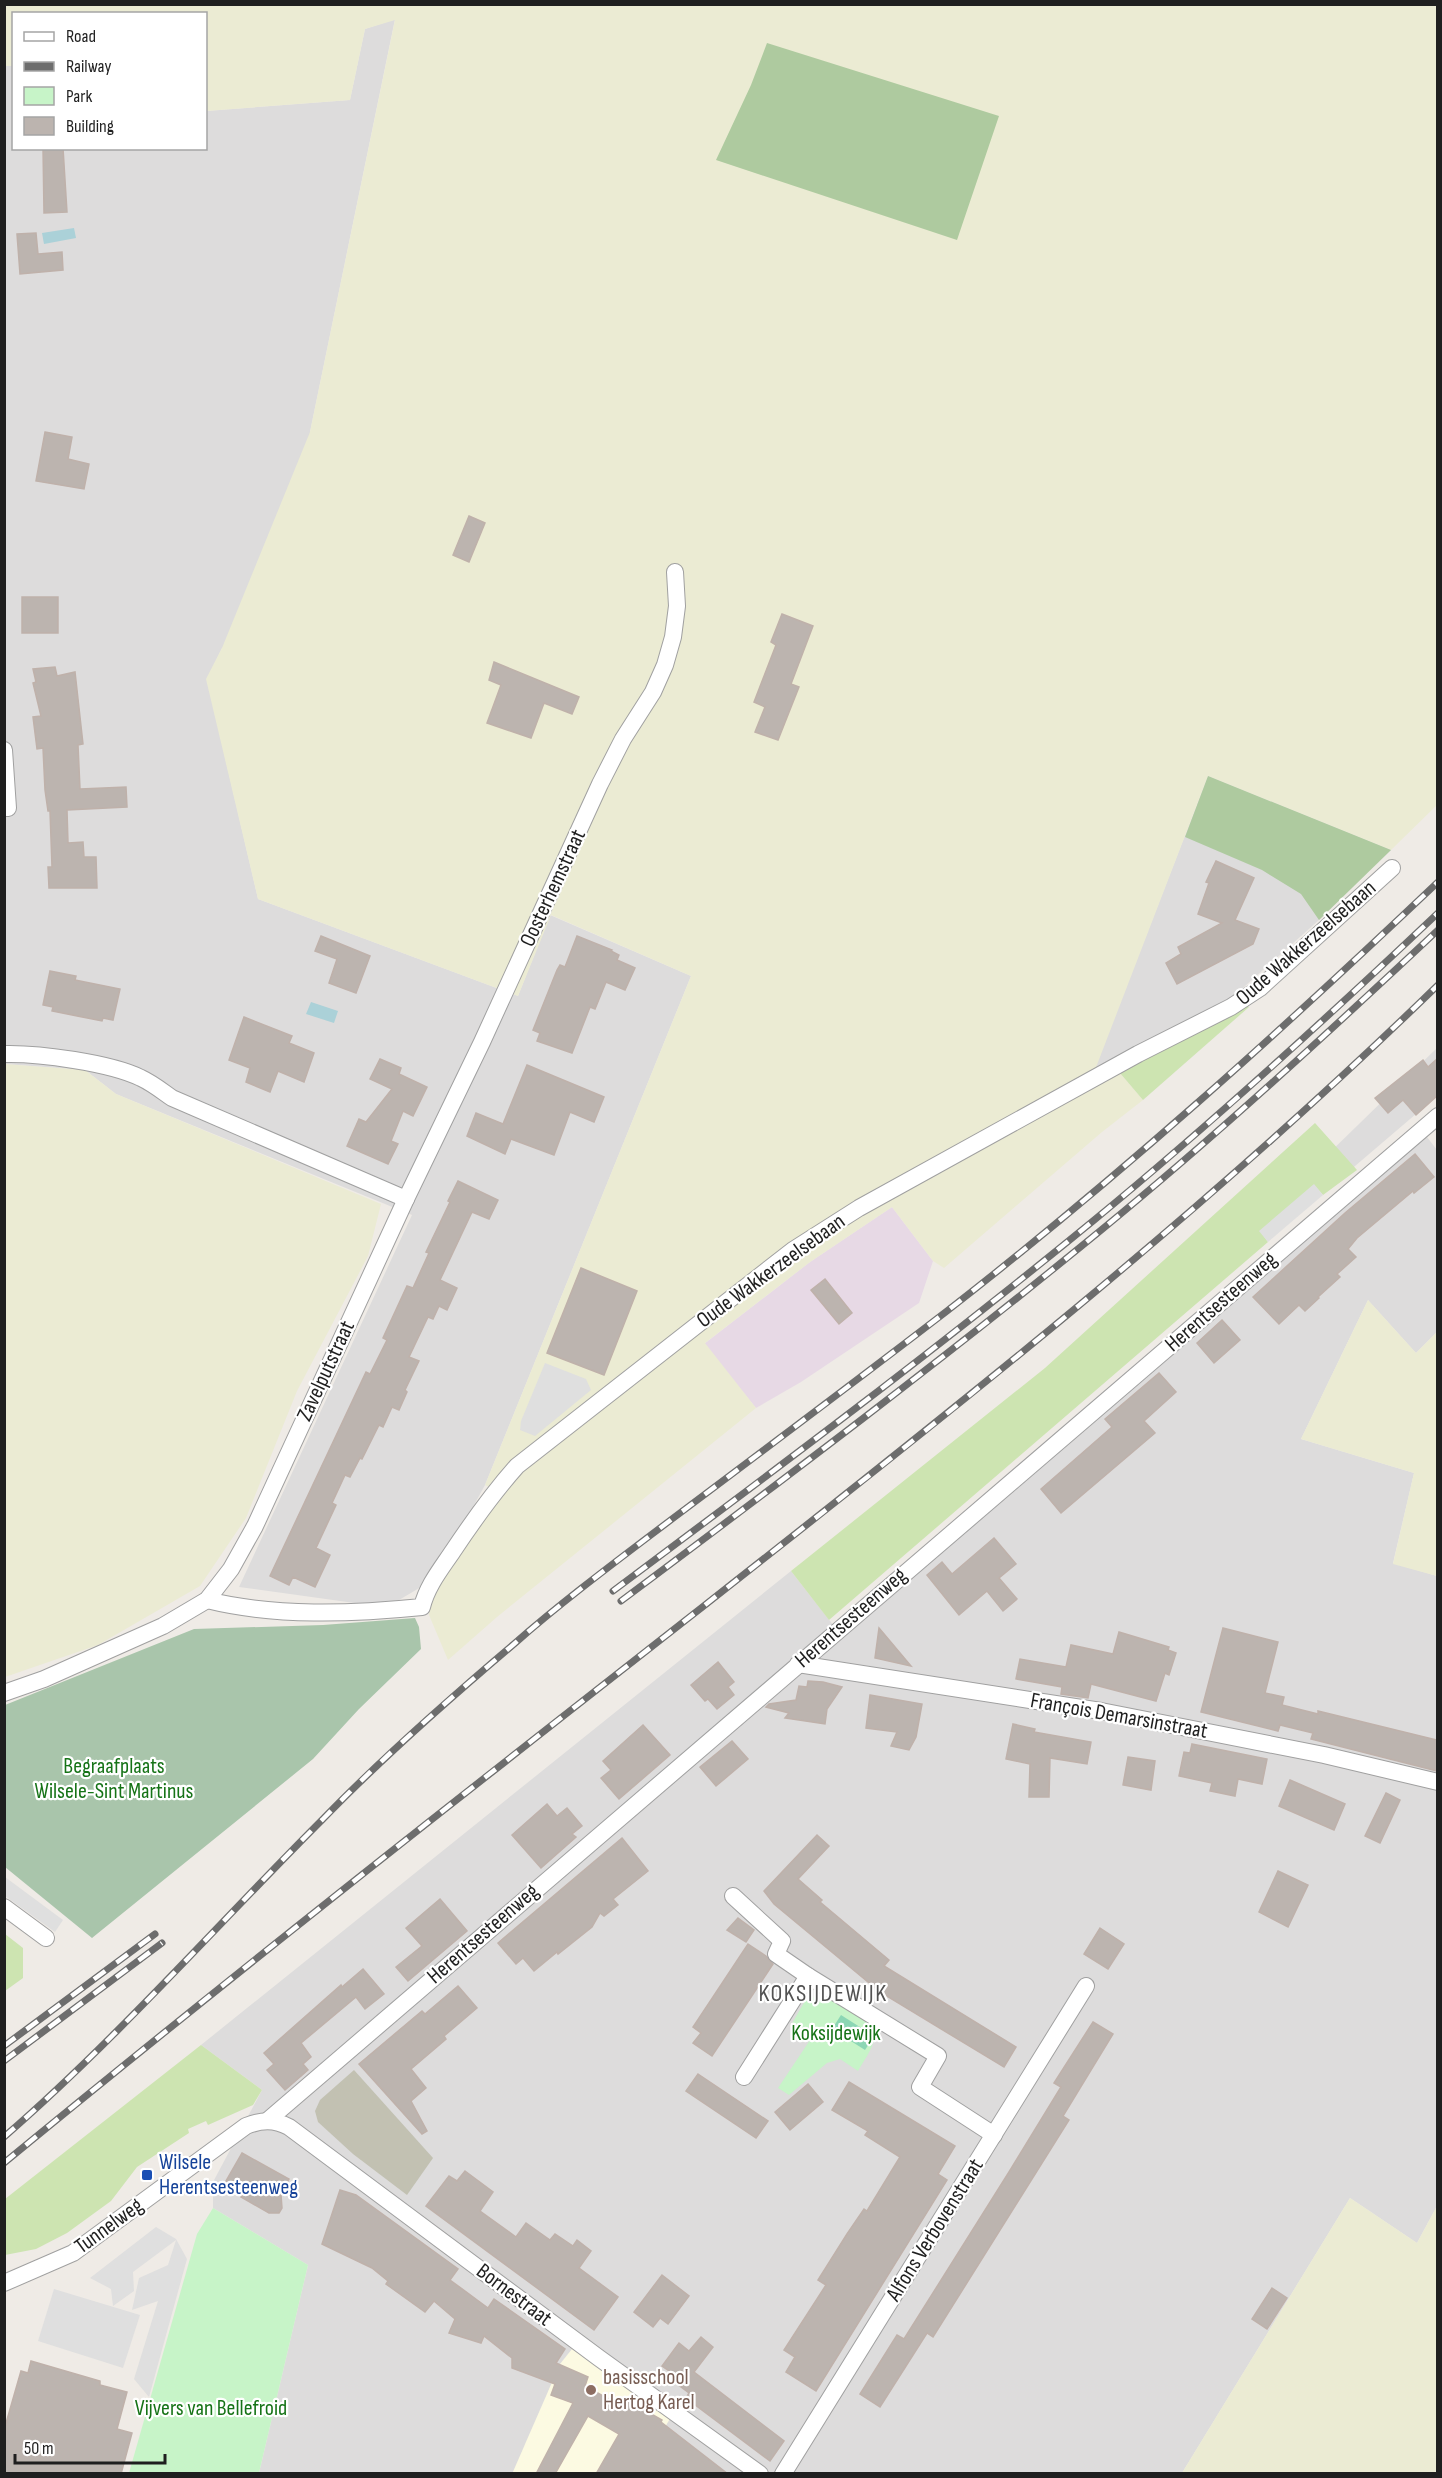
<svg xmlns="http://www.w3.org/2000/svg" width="1442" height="2478" font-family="'Sofia Sans Condensed',sans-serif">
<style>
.residential{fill:#dddcdc}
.industrial{fill:#e7d9e5}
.education{fill:#fcfae2}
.construction{fill:#c2c1b2}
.farmland{fill:#ebebd3}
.grass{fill:#cde4b1}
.forest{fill:#aeca9f}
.cemetery{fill:#a9c5ab}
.park{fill:#c7f4c8}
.pitch{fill:#8cd6b4}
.parking{fill:#dfdfdf}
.water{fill:#abd1d8}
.building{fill:#bcb4af;stroke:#bfb1aa;stroke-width:1.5}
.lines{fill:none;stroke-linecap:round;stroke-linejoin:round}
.street-casing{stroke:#a0a0a0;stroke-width:18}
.street{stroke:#fff;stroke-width:16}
.rail-casing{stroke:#6d6d6d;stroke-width:7}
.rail{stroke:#fff;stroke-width:4.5;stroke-dasharray:14;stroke-linecap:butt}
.transit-dot{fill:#1a4fb4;stroke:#fff;stroke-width:2}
.education-dot{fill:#8d6e63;stroke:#fff;stroke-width:2}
.labels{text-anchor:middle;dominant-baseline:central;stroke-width:4.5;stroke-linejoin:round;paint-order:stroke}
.street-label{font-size:22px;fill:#1f1f1f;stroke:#fff}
.park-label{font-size:22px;fill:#167317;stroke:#fff}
.transit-label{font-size:22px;fill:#164399;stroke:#fff;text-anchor:start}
.education-label{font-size:22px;fill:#785e54;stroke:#fff;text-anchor:start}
.neighbourhood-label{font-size:24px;letter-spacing:1.5px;fill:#525252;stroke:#fff}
</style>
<rect width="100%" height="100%" fill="#efebe6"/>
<g class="residential">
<path d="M395,19L310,432L661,566L222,648L207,679L258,899L518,996L550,915L691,976L485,1485L457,1536L421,1587L399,1600L369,1605L239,1587L412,1215L116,1094L85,1070L5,1064V66H13L14,148H206V111L350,100L365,29Z"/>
<path d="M1208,776L1391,850L1319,920L1235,995L1094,1070Z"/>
<path d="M1437,1048V1096L1348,1172L1320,1162Z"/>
<path d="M1427,1137L1437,1150V1332L1416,1353L1368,1300L1301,1439L1414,1473L1393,1563L1437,1576V2206L1417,2243L1350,2198L1182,2473H259L308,2265L213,2208V2182L262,2090L201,2045L791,1571L841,1635Z"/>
</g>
<path class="industrial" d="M892,1207L933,1261L919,1303L801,1382L756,1408L704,1344L810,1262Z"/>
<path class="education" d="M572,2349L671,2417L638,2473L512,2474L560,2364Z"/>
<path class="construction" d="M354,2070L433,2158L407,2195L353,2154L318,2122L315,2111L320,2100Z"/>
<g class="farmland">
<path d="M5,4L1437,5V805L1391,850L1208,776L1095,1070L1098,1083L1120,1073L1143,1100L1102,1132L944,1268L933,1261L892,1207L810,1262L705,1343L756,1408L497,1617L448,1660L429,1615L432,1596L499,1492L485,1485L691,976L551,915L518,996L258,899L206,679L222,648L310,432L395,20L365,29L350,100L206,111V14H14L13,66H5Z"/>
<path d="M4,1064L85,1070L116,1094L381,1204L368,1256L297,1391L246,1518L200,1586L98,1645L5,1677Z"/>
<path d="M1368,1300L1416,1353L1437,1332V1576L1393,1564L1414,1473L1301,1439Z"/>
<path d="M1350,2198L1417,2243L1437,2206V2473H1182Z"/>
</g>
<g class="grass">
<path d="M1245,1003L1249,1007L1143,1100L1120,1073Z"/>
<path d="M1315,1123L1357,1170L1323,1195L1314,1185L1260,1231L1268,1242L829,1620L791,1571L1045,1368Z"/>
<path d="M5,1934L23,1948V1978L5,1991Z"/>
<path d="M201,2045L262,2090L253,2105L208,2125L206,2121L188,2129L189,2133L137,2167L111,2201L67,2233L36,2249L5,2255V2199Z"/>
</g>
<g class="forest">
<path d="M767,43L999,116L957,240L716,160L751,85Z"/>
<path d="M1208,776L1391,850L1319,920L1301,894L1262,870L1185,837Z"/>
</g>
<path class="cemetery" d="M415,1618L419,1627L421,1649L359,1709L313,1759L92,1938L5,1867V1705L194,1629L323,1625Z"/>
<g class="park">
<path d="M809,1994L821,2002L827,1994C842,2003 877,2020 874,2040C872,2050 863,2062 858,2071L840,2059L827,2063L789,2095L778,2088L810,2040L790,2027Z"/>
<path d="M213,2208L308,2265L259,2473H129L197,2234Z"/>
</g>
<path class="pitch" d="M841,2015L874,2036L865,2050L832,2029Z"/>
<g class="parking">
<path d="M1314,1184L1323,1195L1268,1242L1259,1231Z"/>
<path d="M545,1363L586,1379L591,1390L535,1436L520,1430L521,1421Z"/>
<path d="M5,1877L63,1920L55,1932L5,1896Z"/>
<path d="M156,2227L176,2239L187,2259L149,2397L134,2379L158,2301L132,2310L139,2278L168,2265L176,2240L133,2272L134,2291L113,2306L111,2289L90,2278Z"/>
<path d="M54,2289L140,2315L123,2368L38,2341Z"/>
</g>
<g class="water">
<path d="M74,228L76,238L44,244L42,233Z"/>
<path d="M311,1002L338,1011L334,1023L306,1014Z"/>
</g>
<g class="building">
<path d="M43,148H63L67,212L44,213Z"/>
<path d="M36,233L38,254L62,252L63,270L20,274L17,234Z"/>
<path d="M45,432L72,437L68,459L89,464L84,489L36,481Z"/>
<path d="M469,516L485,523L469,562L453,555Z"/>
<rect x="22" y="597" width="36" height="36"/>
<path d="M782,614L813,626L791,684L799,687L778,740L755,732L765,707L754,702L776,645L771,642Z"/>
<path d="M494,662L579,697L572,714L544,703L531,738L487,723L501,685L489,680Z"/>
<path d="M55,667L57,676L75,672L83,744L78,745L80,789L126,787L127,807L67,810L68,843L83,842L84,857H96L97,888H49L48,867H52L50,811H48L45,790L43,748L37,749L33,717L41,716L33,683L36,682L33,669Z"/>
<path d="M1216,861L1254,878L1235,920L1259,929L1253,944L1177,984L1166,963L1181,954L1178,947L1222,923L1198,914L1209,883L1206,882Z"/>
<path d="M321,936L370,956L356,993L329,983L337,959L315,951Z"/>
<path d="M577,936L612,950L611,951L619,955L617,960L635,968L625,990L606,982L595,1009L590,1007L572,1053L537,1041L540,1033L533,1030L557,970L560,965L565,967Z"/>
<path d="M50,971L76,976L75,980L120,989L113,1020L103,1018L102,1021L52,1011L53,1007L43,1005Z"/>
<path d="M244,1017L292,1036L289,1043L314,1053L304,1082L278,1071L270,1092L246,1082L250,1068L229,1060Z"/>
<path d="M380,1059L401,1068L399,1074L427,1087L413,1116L403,1111L391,1141L398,1144L388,1164L347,1146L359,1119L366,1122L392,1089L370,1079Z"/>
<path d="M1437,1059V1096L1416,1115L1403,1100L1388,1113L1375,1098L1423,1060L1428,1067Z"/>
<path d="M527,1065L604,1097L594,1122L570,1112L554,1155L511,1139L505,1154L467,1136L476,1113L503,1124Z"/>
<path d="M1415,1154L1434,1177L1414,1193L1413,1191L1357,1238L1348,1249L1356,1257L1337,1274L1340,1277L1318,1297L1319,1298L1305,1311L1299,1305L1279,1324L1253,1297L1345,1213Z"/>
<path d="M458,1181L498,1200L489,1219L472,1212L440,1280L457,1288L447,1310L439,1306L433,1319L428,1317L409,1357L419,1361L405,1390L407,1392L399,1410L392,1407L383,1427L379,1425L362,1459L360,1458L350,1477L345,1475L332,1503L336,1505L316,1548L330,1555L315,1587L293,1577L289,1585L270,1576L366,1372L370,1374L387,1340L383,1338L407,1286L413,1288L429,1253L426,1252L450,1202L448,1201Z"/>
<path d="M581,1268L637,1291L604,1375L547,1353Z"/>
<path d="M825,1279L852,1313L839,1324L811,1290Z"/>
<path d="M1222,1320L1240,1340L1214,1363L1197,1343Z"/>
<path d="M1159,1373L1176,1392L1144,1421L1155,1433L1061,1513L1041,1489L1112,1427L1105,1419Z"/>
<path d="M994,1538L1016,1564L999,1578L1017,1599L1003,1611L987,1591L959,1615L927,1575L942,1562L952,1574Z"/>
<path d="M879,1628L911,1666L875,1658Z"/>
<path d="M1223,1628L1278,1642L1265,1693L1284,1697L1282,1705L1318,1714V1711L1437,1740V1771L1311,1739L1313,1733L1280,1725L1278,1731L1201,1712Z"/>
<path d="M1119,1632L1169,1647L1168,1650L1176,1653L1169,1675L1165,1673L1156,1701L1091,1684L1088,1698L1061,1694L1062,1687L1016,1679L1020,1659L1066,1667L1071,1645L1113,1654Z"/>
<path d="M718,1662L734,1682L728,1687L734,1695L717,1709L708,1699L705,1701L691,1685Z"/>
<path d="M808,1681L823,1682L842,1687L827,1709L825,1724L785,1718L789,1713L766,1707L769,1704L796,1700L799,1686L807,1687Z"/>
<path d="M870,1695L922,1704L916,1737L909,1750L891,1746L897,1732L866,1728Z"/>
<path d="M1013,1724L1035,1729L1034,1732L1091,1742L1087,1764L1050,1758L1049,1797H1029L1030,1764L1006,1759Z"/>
<path d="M643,1725L670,1755L619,1799L601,1778L611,1770L603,1761Z"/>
<path d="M732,1741L748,1759L716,1786L700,1767Z"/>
<path d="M1192,1744L1267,1759L1262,1784L1238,1779L1235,1796L1210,1791L1212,1783L1179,1776L1184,1752L1190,1753Z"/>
<path d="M1128,1757L1155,1761L1151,1790L1123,1785Z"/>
<path d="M1290,1780L1345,1804L1334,1830L1279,1806Z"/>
<path d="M1386,1793L1400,1800L1380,1843L1365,1836Z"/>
<path d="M547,1804L557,1816L567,1808L582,1826L572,1834L576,1837L541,1868L512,1835Z"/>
<path d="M817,1835L829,1846L798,1879L822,1900L820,1902L889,1960L884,1966L1016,2047L1004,2067L880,1992L774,1904L764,1891Z"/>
<path d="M622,1838L648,1871L613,1899L618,1905L604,1916L600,1913L592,1927L558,1954L557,1952L534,1971L523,1958L516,1964L498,1943Z"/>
<path d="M1278,1871L1308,1885L1288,1927L1259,1912Z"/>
<path d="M440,1899L467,1931L408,1981L396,1967L422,1946L406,1928Z"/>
<path d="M738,1918L754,1930L746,1942L727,1930Z"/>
<path d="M1100,1928L1124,1944L1108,1969L1084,1954Z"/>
<path d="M748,1944L766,1956L773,1964L712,2056L693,2043L701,2033L693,2027Z"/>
<path d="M363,1969L384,1994L365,2009L356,1997L301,2043L311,2057L303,2064L308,2070L285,2090L267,2070L274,2064L264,2053L341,1985L342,1987Z"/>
<path d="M458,1986L477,2008L444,2036L446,2039L411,2069L426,2088L411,2101L427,2131L422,2134L359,2064L422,2011L425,2014Z"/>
<path d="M1093,2022L1113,2034L1063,2116L1069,2120L933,2337L927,2333L880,2407L860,2394L897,2335L904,2339L1009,2172L1061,2087L1054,2083Z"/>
<path d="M698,2074L768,2121L756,2138L686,2091Z"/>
<path d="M849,2082L955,2146L938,2174L947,2180L816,2391L786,2372L795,2357L784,2350L826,2285L818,2280L847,2234L864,2209L867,2211L900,2157L865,2135L868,2131L832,2110Z"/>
<path d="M808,2084L823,2102L790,2130L775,2112Z"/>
<path d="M242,2153L289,2179L281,2195L282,2208L279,2213H269L241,2197L244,2192L226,2181Z"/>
<path d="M465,2171L493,2192L480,2211L516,2237L526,2223L550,2240L555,2234L573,2246L577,2240L591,2251L579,2268L618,2297L594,2330L426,2206L449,2176L457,2181Z"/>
<path d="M340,2190L356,2195L458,2269L450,2280L488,2308L494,2299L565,2349L556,2363L588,2377L585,2386L623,2407L627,2400L662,2420L661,2422L728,2474H596L619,2434L588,2416L555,2474H536L573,2403L551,2395L555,2384L512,2368V2358L484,2336L481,2343L449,2333L455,2319L434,2301L425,2312L386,2284L388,2281L372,2268L322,2244Z"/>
<path d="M662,2275L689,2296L668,2324L660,2318L653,2327L634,2312Z"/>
<path d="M1272,2288L1287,2298L1267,2329L1252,2319Z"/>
<path d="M701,2337L713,2347L694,2372L784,2441L770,2461L686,2398L689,2393L669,2378L672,2373L662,2366L679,2343L689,2351Z"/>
<path d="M31,2361L100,2381V2385L127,2392L117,2429L132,2433L121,2474H4V2430L21,2371L28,2373Z"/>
</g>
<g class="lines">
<defs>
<g id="street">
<path d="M4,750L8,808H4"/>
<path d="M4,1054C38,1053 111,1063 141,1078C152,1083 162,1091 172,1098L406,1199"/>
<path d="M207,1600C275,1617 352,1614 422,1607C427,1586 441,1569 453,1551C473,1521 493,1493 517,1466L793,1250L859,1208L1138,1054L1231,1007L1260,988L1392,868"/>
<path d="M798,1664L1101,1711L1324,1755L1438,1782"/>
<path d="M4,1693L44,1679L163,1626L207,1600L231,1569L255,1526L406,1199L482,1042L600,784L623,739L653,692L665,665L673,637L677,606L675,572"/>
<path d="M733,1896L782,1941L776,1954L808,1976L744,2077"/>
<path d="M4,1907L46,1938"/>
<path d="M808,1976L938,2056L920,2087L994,2135"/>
<path d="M267,2121L1438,1116"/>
<path d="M4,2283L73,2253L246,2126C261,2120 274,2119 289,2127L599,2358L760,2474"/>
<path d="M783,2474L1086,1986"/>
</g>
</defs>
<use href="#street" class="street-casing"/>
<use href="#street" class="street"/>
<defs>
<g id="rail">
<path d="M613,1591C775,1470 937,1349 1093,1221C1212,1123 1326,1019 1438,913"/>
<path d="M621,1601C783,1480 944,1359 1100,1231C1217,1135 1328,1033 1438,930"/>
<path d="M4,2046L155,1934"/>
<path d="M4,2061L162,1943"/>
<path d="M4,2137C117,2039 217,1925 323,1819C383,1757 448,1700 514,1644C564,1600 618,1560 672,1519C764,1450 856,1381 947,1311C1119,1177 1280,1032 1438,882"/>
<path d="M4,2163C235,1973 470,1789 705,1605C957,1407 1208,1209 1438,985"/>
</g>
</defs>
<use href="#rail" class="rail-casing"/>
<use href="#rail" class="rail"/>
</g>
<rect class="transit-dot" x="141" y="2169" width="12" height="12" rx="3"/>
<circle class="education-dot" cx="591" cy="2390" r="6"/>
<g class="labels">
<g class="street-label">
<text transform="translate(553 888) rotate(-65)">Oosterhemstraat</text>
<text transform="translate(1306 943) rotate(-41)">Oude Wakkerzeelsebaan</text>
<text transform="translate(771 1271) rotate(-36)">Oude Wakkerzeelsebaan</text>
<text transform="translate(1221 1302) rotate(-41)">Herentsesteenweg</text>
<text transform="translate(326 1371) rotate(-65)">Zavelputstraat</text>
<text transform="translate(851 1618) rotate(-41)">Herentsesteenweg</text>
<text transform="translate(1119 1716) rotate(10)">François Demarsinstraat</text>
<text transform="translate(483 1934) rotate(-41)">Herentsesteenweg</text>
<text transform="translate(109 2226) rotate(-36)">Tunnelweg</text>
<text transform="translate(935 2230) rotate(-58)">Alfons Verbovenstraat</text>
<text transform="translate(514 2295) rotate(37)">Bornestraat</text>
</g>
<g class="park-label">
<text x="114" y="1766">Begraafplaats<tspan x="114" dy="25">Wilsele-Sint Martinus</tspan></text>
<text x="836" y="2033">Koksijdewijk</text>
<text x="211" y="2408">Vijvers van Bellefroid</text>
</g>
<g class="transit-label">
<text x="159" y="2162">Wilsele<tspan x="159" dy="25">Herentsesteenweg</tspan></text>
</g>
<g class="education-label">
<text x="603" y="2377">basisschool<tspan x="603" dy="25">Hertog Karel</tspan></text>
</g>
<g class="neighbourhood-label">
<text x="823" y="1993">KOKSIJDEWIJK</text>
</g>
</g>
<rect width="1442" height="2478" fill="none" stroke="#1f1f1f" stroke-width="12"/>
<rect x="12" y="12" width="195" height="138" fill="#ffffff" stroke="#a5a5a5" stroke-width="1.5"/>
<rect x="24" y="32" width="30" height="9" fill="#ffffff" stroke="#a5a5a5" stroke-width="1.5"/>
<text x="66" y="42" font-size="18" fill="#1f1f1f">Road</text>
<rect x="24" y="62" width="30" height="9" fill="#6d6d6d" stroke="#a5a5a5" stroke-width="1.5"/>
<text x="66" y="72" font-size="18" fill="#1f1f1f">Railway</text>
<rect x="24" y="87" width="30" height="18" fill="#c7f4c8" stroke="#a5a5a5" stroke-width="1.5"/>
<text x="66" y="102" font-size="18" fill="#1f1f1f">Park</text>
<rect x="24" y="117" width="30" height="18" fill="#bcb4af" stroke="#a5a5a5" stroke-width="1.5"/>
<text x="66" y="132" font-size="18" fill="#1f1f1f">Building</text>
<path d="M15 2454v9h150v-9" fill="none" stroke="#1f1f1f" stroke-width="3"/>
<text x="24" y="2454" font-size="18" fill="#1f1f1f" stroke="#ffffff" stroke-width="4.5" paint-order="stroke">50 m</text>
</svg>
